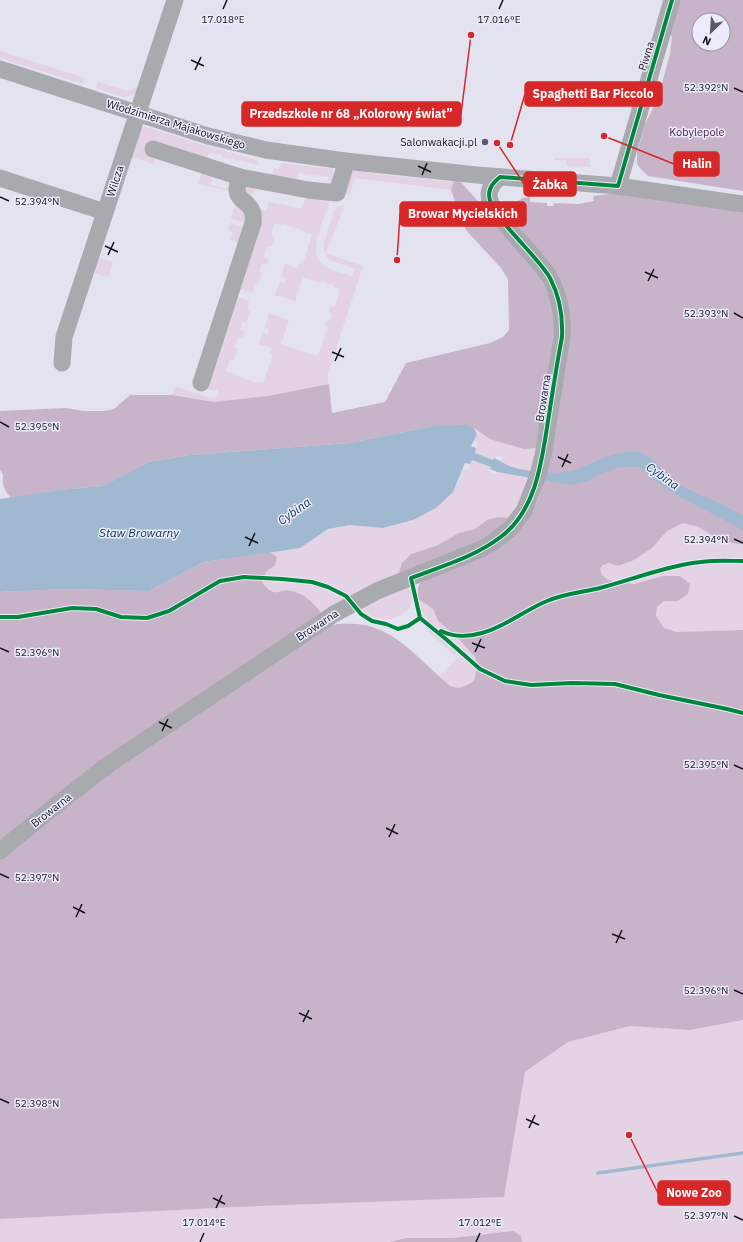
<svg xmlns="http://www.w3.org/2000/svg" width="743" height="1242" font-family="'IBM Plex Sans',sans-serif">
<style>
.green{fill:#e3d3e4}
.forest{fill:#c8b4c8;fill-rule:evenodd}
.water{fill:#a0b9d1}
.lines{fill:none;stroke-linecap:round;stroke-linejoin:round}
.stream{stroke:#a0b9d1;stroke-width:3.5}
.minor{stroke:#a8aaaf;stroke-width:17}
.cycleway-casing{stroke:#ecebfd;stroke-width:6}
.cycleway{stroke:#00873e;stroke-width:4}
.ticks{fill:none;stroke:#14131b;stroke-width:1.5}
.poi-dot{fill:#5c5b65;stroke:#ecebfd;stroke-width:1.5}
.labels{text-anchor:middle;dominant-baseline:central;stroke-width:3;stroke-linejoin:round;paint-order:stroke}
.street-label{font-size:11px;fill:#14131b;stroke:#ecebfd}
.park-label{font-size:11px;fill:#4a1c41;stroke:#ecebfd}
.poi-label{font-size:11px;fill:#14131b;stroke:#ecebfd;text-anchor:end}
.water-label{font-size:12px;font-style:italic;fill:#05334f;stroke:#ecebfd}
.ticks-label{font-size:10px;text-anchor:middle;fill:#14131b;stroke:#ecebfd;stroke-width:3;stroke-linejoin:round;paint-order:stroke}
.leader{fill:none;stroke:#d62828;stroke-width:1.5}
.callout-dot{fill:#d62828;stroke:#ecebfd;stroke-width:1.5}
.callout{fill:#d62828;stroke:#d62828;stroke-width:1.5}
.callout-label{font-size:12px;text-anchor:middle;font-weight:bold;fill:#fff}
</style>
<rect width="100%" height="100%" fill="#e3e2ef"/>
<g class="green">
<path d="M0,51L85,78L83,84L0,58Z"/>
<path d="M98,82L127,91L138,86L136,94L124,97L96,88Z"/>
<path d="M145,127L207,146L257,160L259,165L222,157L223,155L209,152L204,175L212,176L211,185L228,189L230,180L245,208L248,224L231,218L236,204L230,191L198,184L203,171L157,156L154,164L128,156L140,131Z"/>
<path d="M554,158H590V167L566,166V160H554Z"/>
<path d="M282,163L332,169L334,172V174L337,175L335,182L328,187L329,177L298,173L296,179L272,177L274,168L278,169Z"/>
<path d="M353,168L370,171L368,173L455,182L451,190L355,178L349,195L344,192L349,173Z"/>
<path d="M244,185L329,200V204C324,220 306,253 323,265C331,271 343,273 352,276L355,269L330,260L327,258L324,250V243L334,211L339,207H344L326,253L363,266L327,376L329,384L268,396L214,402L172,395L175,386L211,398C215,398 218,397 219,394L217,390H209L207,388L235,296L249,301L247,310L250,311L246,323L242,322L240,330L245,332L243,338L238,337L234,347L237,349L234,360L230,359L226,371L233,374L232,378L234,375L244,378L243,381L245,379L255,382V385L256,381L263,383L273,355L270,353L272,348L259,344L263,332L268,334L269,329L265,327L269,313L289,320L281,344L288,347L287,351L289,347L299,350L298,354L300,350L310,354L309,358L311,354L318,356L328,327L325,326L327,320L330,321L332,314L329,312L331,306L335,307L340,289L333,287L334,282L333,285L323,282V279L321,283L311,280L312,275L310,279L303,277L295,301L275,295L280,281L284,283L286,278L281,276L285,264L298,268L300,263L303,264L312,235L305,232L306,228L305,231L295,228V225L294,228L284,224V221L282,225L275,223L271,235L275,236L271,247H267L264,257L269,259L267,265L262,263L259,272L262,273L258,285L255,284L252,293L237,288L260,209L266,211L269,202L291,206L302,209L306,196L257,189C253,192 252,197 246,196Z"/>
<path d="M230,223L246,228L241,243L230,240L233,232L228,230Z"/>
<path d="M99,258L113,262L108,277L94,273Z"/>
<path d="M474,428L490,439L537,448C530,473 524,497 509,518L498,517L487,520L475,529L459,533L438,545L411,554L398,576L322,614L291,590C277,593 271,595 262,582L266,572L275,565L277,558L269,552L300,548L328,529L350,525L383,528L413,520L436,508L453,492L463,469L468,470L472,460L491,467L489,472L496,475L497,472L523,477L524,470L505,464L502,461L503,457L496,455L494,460L474,453L478,442L474,440L477,435Z"/>
<path d="M683,523L699,527L719,540L737,544H743V630L677,632L664,628L656,616L657,607L664,601H678L688,594L663,576L634,584L608,580L602,575L600,569C606,562 611,564 619,566L652,548L667,531Z"/>
<path d="M406,586C429,603 387,638 359,607Z"/>
<path d="M418,599L433,609L438,621L457,637L475,657L477,664L475,678L473,682L467,685L458,688L450,686L439,677L457,658L425,628V625H428L430,623L422,610Z"/>
<path d="M743,1020V1242H0V1219L236,1207L504,1197L525,1073L568,1042L630,1026L690,1030Z"/>
</g>
<g class="forest">
<path d="M677,0H743V191L648,176L639,167L637,163V153L645,124L658,98L670,54L672,36L668,35ZM699,20H723V44H699Z"/>
<path d="M455,178L460,181L507,234L539,275L550,299L554,315V332L547,390L537,448L524,449L490,439L474,428L434,426L349,443L190,455L149,462L102,486L59,490L11,498C4,490 2,485 3,474L0,470V411L66,408L83,411H104L114,409L130,395H172L214,402L268,396L329,384L332,413L385,402L406,363L490,343L503,337L509,330L508,279L501,268L466,230L451,190Z"/>
<path d="M617,193L743,210V544H737L719,540L699,527L683,523L667,531L652,548L634,560L618,566L609,563L603,565L600,569L602,575L608,580L634,584L663,576H680L690,584L688,594L678,601H664L657,607L656,616L664,628L677,632L743,630V1020L690,1030L630,1026L568,1042L525,1072L504,1197L236,1207L0,1219V858L112,770L327,626C386,613 411,653 450,686L458,688L467,685L473,682L475,678L477,664L475,657L457,637L438,621L433,609L418,599V588L421,581L531,514L537,502L542,488L569,334L514,222C510,208 514,198 530,197V202L547,203V206H553L554,203L578,204L594,201L593,196Z"/>
<path d="M498,517L509,518L499,528L487,537L398,576L402,563L411,554L438,545L459,533L475,529L487,520Z"/>
<path d="M269,552L277,557L275,565L266,572L262,582C276,601 279,587 292,591C307,595 313,603 322,614L0,844V592L68,589L149,591L204,562Z"/>
<path d="M513,1231L521,1236L522,1242H389L407,1238H453Z"/>
</g>
<path class="water" d="M465,425L474,428L477,435L471,446L476,448L475,453L493,460L494,458C501,461 506,465 513,467C529,473 560,475 577,469C597,462 615,450 637,452C654,454 660,472 672,480C694,495 721,501 743,516V530L678,496L665,488L643,470L638,467H620L605,472L588,481L572,485L497,472L490,469L491,467L472,460L470,464L465,463L453,492L436,508L413,520L383,528L350,525L328,529L300,548L204,562L149,591L68,589L0,592V499L59,490L102,486L149,462L190,455L349,443L434,426Z"/>
<g class="lines">
<path class="stream" d="M598,1173L743,1153"/>
<g class="minor">
<path d="M0,69L208,136L266,150L345,161L477,175L618,186L743,204"/>
<path d="M153,149L240,177"/>
<path d="M0,178L105,212"/>
<path d="M618,186L672,0"/>
<path d="M62,363L64,337L175,0"/>
<path d="M201,383L253,223C256,201 238,204 237,190C237,186 239,181 240,177L308,190L337,193L344,170L345,161"/>
<path d="M0,851L55,806L109,764L334,614L377,591L481,549L492,543L510,529L524,511L537,478L543,456L562,337C563,316 560,297 550,278C538,256 489,215 489,195C489,187 494,182 500,177"/>
</g>
<defs>
<g id="cycleway">
<path d="M672,0L618,186L500,177C494,182 489,187 489,195C489,215 538,256 550,278C560,297 563,316 562,337C557,363 553,389 549,415C542,457 538,508 502,536C475,557 442,566 411,578L420,618L447,640L480,669L505,681L531,685L572,683L615,684L659,695L727,709L743,713"/>
<path d="M0,617H18L72,608L96,609L121,617L147,618L169,611L220,581L244,577L282,579L312,582L328,587L346,596L361,614L372,621L386,624L398,629L408,626L420,618"/>
<path d="M441,631C453,637 468,637 482,633C505,627 525,610 547,601C563,594 584,592 600,588C634,579 666,566 701,562C715,560 729,561 743,561"/>
</g>
</defs>
<use href="#cycleway" class="cycleway-casing"/>
<use href="#cycleway" class="cycleway"/>
</g>
<path class="ticks" d="M223,9L227,0M499,9L503,0M191,60L204,66M195,70L201,57M734,88L743,92M418,166L431,172M422,175L427,163M0,197L9,201M105,246L118,252M108,255L114,242M645,272L658,278M648,281L654,269M734,313L743,318M332,352L344,357M335,361L341,348M0,422L9,427M558,457L571,463M562,467L568,454M245,537L258,543M734,539L743,543M249,546L255,533M472,643L485,648M0,648L9,652M475,652L481,639M159,722L172,728M162,731L168,719M734,765L743,769M386,828L398,834M389,837L395,824M0,874L9,878M73,907L85,913M76,917L82,904M612,934L625,939M616,943L622,930M734,990L743,994M299,1013L312,1019M303,1022L309,1010M0,1099L9,1103M526,1119L539,1125M529,1128L535,1115M213,1198L225,1204M216,1208L222,1195M734,1216L743,1220M200,1242L204,1233M476,1242L480,1233"/>
<circle class="poi-dot" cx="485" cy="142" r="4"/>
<g class="labels">
<g class="street-label">
<text transform="translate(646 56) rotate(-73)">Piwna</text>
<text transform="translate(176 124) rotate(17)">Włodzimierza Majakowskiego</text>
<text transform="translate(115 181) rotate(-72)">Wilcza</text>
<text transform="translate(543 398) rotate(-81)">Browarna</text>
<text transform="translate(317 625) rotate(-33)">Browarna</text>
<text transform="translate(51 810) rotate(-38)">Browarna</text>
</g>
<g class="park-label">
<text x="697" y="132">Kobylepole</text>
</g>
<g class="poi-label">
<text x="477" y="142">Salonwakacji.pl</text>
</g>
<g class="water-label">
<text transform="translate(663 476) rotate(35)">Cybina</text>
<text transform="translate(294 511) rotate(-36)">Cybina</text>
<text x="139" y="532">Staw Browarny</text>
</g>
</g>
<g class="ticks-label">
<text x="223" y="23">17.018°E</text>
<text x="499" y="23">17.016°E</text>
<text x="706" y="91">52.392°N</text>
<text x="37" y="205">52.394°N</text>
<text x="706" y="317">52.393°N</text>
<text x="37" y="430">52.395°N</text>
<text x="706" y="543">52.394°N</text>
<text x="37" y="656">52.396°N</text>
<text x="706" y="768">52.395°N</text>
<text x="37" y="881">52.397°N</text>
<text x="706" y="994">52.396°N</text>
<text x="37" y="1107">52.398°N</text>
<text x="706" y="1219">52.397°N</text>
<text x="204" y="1226">17.014°E</text>
<text x="480" y="1226">17.012°E</text>
</g>
<path class="leader" d="M510 145L525 94M471 35L461 114M604 136L674 164M497 143L524 184M397 260L400 214M629 1135L658 1193"/>
<g class="callout-dot">
<circle cx="510" cy="145" r="4"/>
<circle cx="471" cy="35" r="4"/>
<circle cx="604" cy="136" r="4"/>
<circle cx="497" cy="143" r="4"/>
<circle cx="397" cy="260" r="4"/>
<circle cx="629" cy="1135" r="4"/>
</g>
<g class="callout">
<rect x="525" y="82" width="137" height="24" rx="4"/>
<rect x="242" y="102" width="219" height="24" rx="4"/>
<rect x="674" y="152" width="45" height="24" rx="4"/>
<rect x="524" y="172" width="52" height="24" rx="4"/>
<rect x="400" y="202" width="126" height="24" rx="4"/>
<rect x="658" y="1181" width="72" height="24" rx="4"/>
</g>
<g class="callout-label">
<text x="593" y="98">Spaghetti Bar Piccolo</text>
<text x="351" y="118">Przedszkole nr 68 „Kolorowy świat”</text>
<text x="697" y="168">Halin</text>
<text x="550" y="189">Żabka</text>
<text x="463" y="218">Browar Mycielskich</text>
<text x="694" y="1197">Nowe Zoo</text>
</g>
<g transform="translate(711 32) rotate(205)"><circle r="19" fill="#ecebfd" stroke="#9695a3"/>
<path d="M0-3L7 15L0 10L-7 15Z" fill="#5c5b65"/>
<text y="-6" font-size="11" font-weight="bold" text-anchor="middle" fill="#14131b">N</text>
</g>
</svg>
